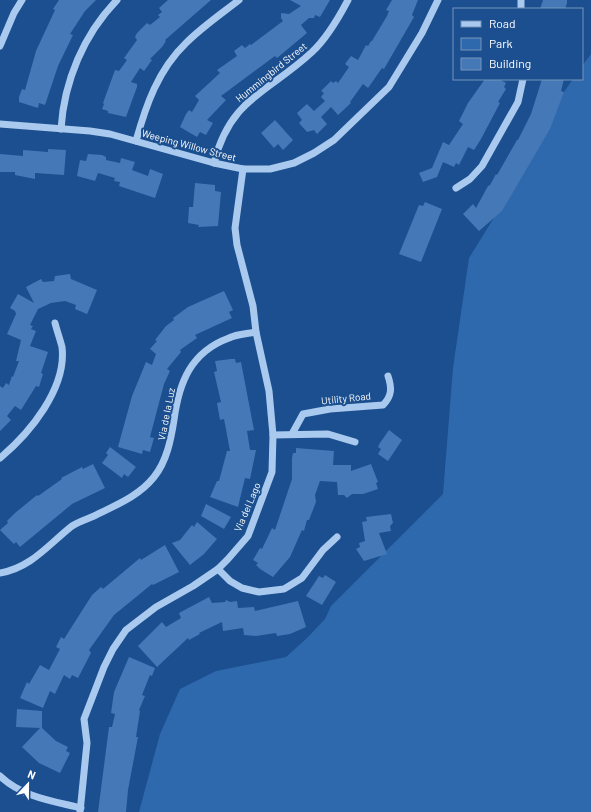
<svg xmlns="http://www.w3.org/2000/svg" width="591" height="812" font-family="Barlow,sans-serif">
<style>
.green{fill:#2e69ad}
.building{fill:#4478b7}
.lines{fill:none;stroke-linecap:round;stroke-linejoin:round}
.minor{stroke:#a9c9ee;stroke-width:7}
.labels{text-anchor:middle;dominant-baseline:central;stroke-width:4;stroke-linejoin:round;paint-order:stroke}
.street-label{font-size:10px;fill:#fff;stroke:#1b4f8f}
</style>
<rect width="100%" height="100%" fill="#1b4f8f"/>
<path class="green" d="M591,54V812H139L160,734L180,689L216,671L286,657L307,638L325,619L331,606L443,494L453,368L469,258L500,208L564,92L573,79H582V66Z"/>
<g class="building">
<path d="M59,0H96L85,11L70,34L73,35L58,66L45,105L39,103L38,108L19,102V97L22,89L25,90L36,51L55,10L53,9Z"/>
<path d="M168,0H211L165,40L166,41L162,47L150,59L152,60L144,71L140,68L131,82L137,84V87L126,117L108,113V111L102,109L104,104L103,103L115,70L119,71L127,60L124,58L137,40L135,37L137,33L147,23L150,25L160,17L158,15L162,12L159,8Z"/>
<path d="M290,0H330L320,17L315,15L314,18H309L301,25L307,33L277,58L275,56L221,96L226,100L207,120L213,123L206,135L200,132L197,137L180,127L186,114L189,110L192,112L199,100L195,96L220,73L217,70L237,56L234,51L242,45L245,48L250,44L251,45L283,21L281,18V13L289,14L301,6Z"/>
<path d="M392,0H418L412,15L414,17L384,69L382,68L368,88L363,84L350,102L351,103L338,115L331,107L321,117L327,124L317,134L314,130L307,132L299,123L302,120L297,113L307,104L314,111L325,101L321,97L324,93L321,91L331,81L333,83L336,81L338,83L349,67L345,64L351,56L358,60L366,45L368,46L371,41H372L387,16L389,11L386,10Z"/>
<path d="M543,0H567V3L565,9H540Z"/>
<path d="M485,79H499L506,83L504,87L506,89L498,102L500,103L481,139L474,150L468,147L459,165L456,163L454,167L443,162L437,177L423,182L419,173L432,168L443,142L449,145L463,124L459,121L468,103Z"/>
<path d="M542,79H564L561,91L564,92L550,129L502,211L479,231L463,214L473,204L476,208L488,186L490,185L496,174L497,175L517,140H518L531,114Z"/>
<path d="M275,120L293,140L283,150L278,144L274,148L261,133Z"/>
<path d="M48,149L66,150L64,175L35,173V179L15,175V172H0V154L23,156V150L48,152Z"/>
<path d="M88,154L102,155L106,157V160L120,163L121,158L135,162L132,170L148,176L150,169L163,174L155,198L119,186L120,182L114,181L115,178L98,173L95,181L77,176L80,160L86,161Z"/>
<path d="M195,183L215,185V191L221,192L218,226L198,227L199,225L188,223L189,207H193Z"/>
<path d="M425,202L442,209L421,262L399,254L419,205L423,206Z"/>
<path d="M70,274L71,279L97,290L88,312L87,314L75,309L76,305L65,301L51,303L38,309L30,325L33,326L31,329L36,331L30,346L48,352L41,373L43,374L39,387L36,386L21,410L15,406L7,416L11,420L0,431V386L3,388L6,383L9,385L12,376L13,377L19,361H16L21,340L7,334L16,314L15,311L10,308L18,294L34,303L26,287L41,279L43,282L54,281L55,276Z"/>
<path d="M224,291L233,310L229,312L232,318L195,335L197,338L180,350L181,352L167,369L170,371L164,384L150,437L154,438L150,452L143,450L142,454L118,447L132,396L146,362L152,365L156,354L150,349L157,341L155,340L166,326L174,320L173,318L188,307Z"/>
<path d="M231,359H235L236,363L241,362L254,430L247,431L250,450H256L250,479L245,478L238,507L210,497L217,481H219L227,451H230L224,419L220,420L217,403L221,402L214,372L217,371L215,361Z"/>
<path d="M389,430L402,440L388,461L378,454L381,449L378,447L380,443Z"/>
<path d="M110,447L136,467L128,477L124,474L122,478L102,463L108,455L106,453Z"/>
<path d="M296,448L334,451L333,465H351V471L371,464L378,482L376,483L378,489L363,494H352L347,498L344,495H338L337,482L320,481L315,495L316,502L309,520H307L304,531L302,530L290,557L273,577L260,569L256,565L258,563L253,560L260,548L262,549L272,528L275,530L292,479V458L293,453H296Z"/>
<path d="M93,464L105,488L72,504L20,547L16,542L14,544L0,530L8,523L7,521L15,513L37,495L38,496L62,479L61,478L82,467L83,469Z"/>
<path d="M206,504L231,517L224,529L201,516Z"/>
<path d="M391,514L393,523L390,526L391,531L379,533L387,554L364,561L356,549L360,547L359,543L365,541L362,522L367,521L366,517Z"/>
<path d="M197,522L217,539L204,554L190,565L172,543L180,540L192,525L194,527Z"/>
<path d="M165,545L179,572L153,585L152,584L114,615L89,650L91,653L78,678L72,675L70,679L64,675L55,694L50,691L43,708L20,698L27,682L29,684L40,665L49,670L60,649L56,647L61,637L64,639L92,595L101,587L103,589L140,558L141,560Z"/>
<path d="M325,575L336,582L322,605L306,596L319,576L323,578Z"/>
<path d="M209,597L212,603L225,602L226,600L230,602L237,601L238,608L254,607L255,611L298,601L306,627L290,634L277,636L276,633L256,636L244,635L243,628L223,631L222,622L199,633L200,634L189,640L188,638L157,667L138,646L162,622L166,627L181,618L179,613Z"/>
<path d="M129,657L155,668L152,676L150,675L142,695L145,696L139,710L140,711L136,737H138L128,790L126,812H98L109,727H112L115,714L111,713L114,692Z"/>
<path d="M17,709L42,711V728L56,741L68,747L66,751L70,753L60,773L39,763L22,747L40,728L16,727Z"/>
</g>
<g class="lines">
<g class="minor">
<path d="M521,9V0"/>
<path d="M0,46L14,13L22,0"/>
<path d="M0,124L90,131L110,134L214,163L243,169H270L294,163L314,153L334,140L389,87L422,33L438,0"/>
<path d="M61,129C64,81 84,34 117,0"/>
<path d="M136,141C146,105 158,70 186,43C202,27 221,14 239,0"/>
<path d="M214,163C230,98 268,93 312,52C327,38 338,19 348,0"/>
<path d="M456,188L470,179L482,166L518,102L523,79"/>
<path d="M292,434L303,414L330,409L383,405C392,396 392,388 388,376"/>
<path d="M273,435L328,434L355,442"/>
<path d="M0,458C30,433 67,388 62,347C60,339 57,331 55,323"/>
<path d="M218,569L230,581L242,588L259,592L284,589L302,578L323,550L337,537"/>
<path d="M0,573C31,568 49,544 72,526C78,522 87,519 94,516C116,505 139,496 154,477C167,461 171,439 174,420C179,382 191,352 229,338C237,334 247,334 256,332"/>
<path d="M0,776C22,797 53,801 81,808"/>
<path d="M80,812L87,743L84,719L104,667L113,649L126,630L156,607L193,586L218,569L228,559L248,536L272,472L273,435L269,391L256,332L253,306L237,245L235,228L243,169"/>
</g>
</g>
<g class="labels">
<g class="street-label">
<text transform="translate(271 72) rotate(-39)">Hummingbird Street</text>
<text transform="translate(189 145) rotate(15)">Weeping Willow Street</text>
<text transform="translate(346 398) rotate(-6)">Utility Road</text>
<text transform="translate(166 414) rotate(-79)">Via de la Luz</text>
<text transform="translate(247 507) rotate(-67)">Via del Lago</text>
</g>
</g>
<rect x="453" y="8" width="130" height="72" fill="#1b4f8f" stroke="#7695bc"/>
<rect x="461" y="21" width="20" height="6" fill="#a9c9ee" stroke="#7695bc"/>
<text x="489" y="28" font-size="12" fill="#ffffff">Road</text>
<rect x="461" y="38" width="20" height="12" fill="#2e69ad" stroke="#7695bc"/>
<text x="489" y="48" font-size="12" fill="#ffffff">Park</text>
<rect x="461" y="58" width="20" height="12" fill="#4478b7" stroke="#7695bc"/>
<text x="489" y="68" font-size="12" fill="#ffffff">Building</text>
<g transform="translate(28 784) rotate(22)" stroke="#1b4f8f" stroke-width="3" paint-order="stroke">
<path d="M0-3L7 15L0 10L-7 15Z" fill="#ffffff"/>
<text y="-6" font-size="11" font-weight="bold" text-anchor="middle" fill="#ffffff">N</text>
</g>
</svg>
